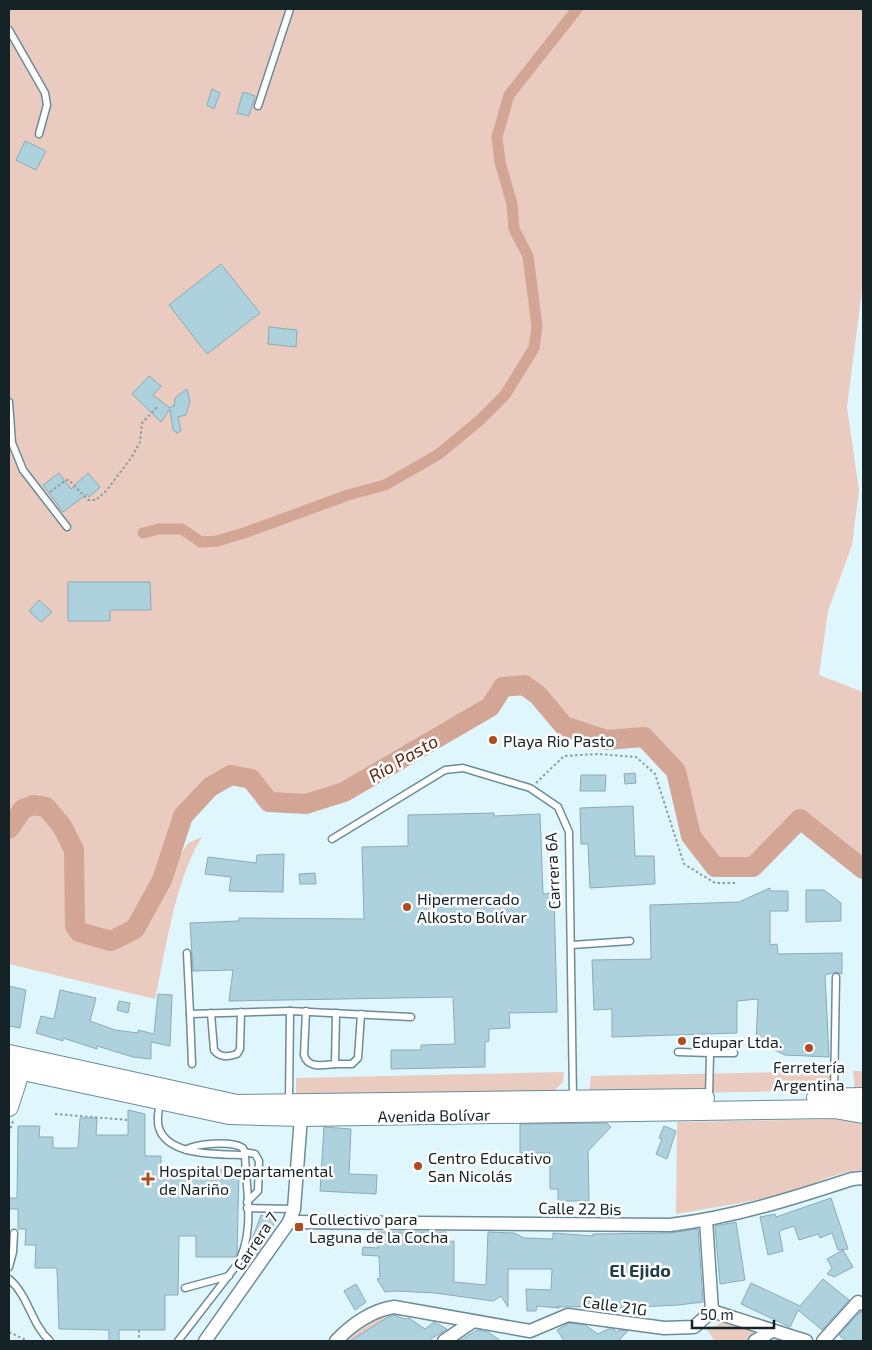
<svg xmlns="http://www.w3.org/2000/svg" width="872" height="1350" font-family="'Exo 2',sans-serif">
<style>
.green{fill:#eacbc0}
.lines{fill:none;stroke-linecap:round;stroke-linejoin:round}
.canal{stroke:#d3a594;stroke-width:11}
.river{stroke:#d3a594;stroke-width:20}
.building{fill:#aed1de;stroke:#89abb7}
.lane-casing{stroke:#6b8c98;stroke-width:9}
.street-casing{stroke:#6b8c98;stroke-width:15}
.secondary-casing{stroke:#6b8c98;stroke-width:20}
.path{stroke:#8a9da3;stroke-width:2;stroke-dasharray:2.5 2.5;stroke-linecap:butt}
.lane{stroke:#fff;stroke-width:6}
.street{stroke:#fff;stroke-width:12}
.secondary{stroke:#fff;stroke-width:18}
.poi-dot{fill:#b04a1f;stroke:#fefefe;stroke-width:2}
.labels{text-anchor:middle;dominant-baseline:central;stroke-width:5;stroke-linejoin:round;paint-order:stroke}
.poi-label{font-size:16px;fill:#152327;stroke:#fefefe;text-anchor:start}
.street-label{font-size:16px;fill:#152327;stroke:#fefefe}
.water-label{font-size:18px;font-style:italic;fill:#612811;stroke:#fefefe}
.neighbourhood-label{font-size:18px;font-weight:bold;fill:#203f49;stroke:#fefefe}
</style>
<rect width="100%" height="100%" fill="#e0f6fd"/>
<g class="green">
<path d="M9,9H863V282L847,407L859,490L852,545L828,611L819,675L863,692V869L801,819L753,867H715L690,831L676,771L644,737L606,740L564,726L538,695L524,685L503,687L490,707L344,792L306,804L272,798L256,777L231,772L207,779L180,805L160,878L129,928L109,937L78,929L76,850L60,814L45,799L24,804L9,826Z"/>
<path d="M35,807C92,832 59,891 77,934L112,944L131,935L144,922L170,871L188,843L202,837C175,880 166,949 155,999L9,964V835L22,813Z"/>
<path d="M833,1071L832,1087L824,1091L589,1094L591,1076Z"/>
<path d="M853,1071H863V1091L855,1092Z"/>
<path d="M564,1072L563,1082L554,1091L540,1094L296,1093V1078Z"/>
<path d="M848,1119L863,1125V1170C833,1172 820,1183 793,1191C755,1202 715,1207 676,1214L677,1122Z"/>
<path d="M392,1310L396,1311L352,1341H344L353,1334Z"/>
<path d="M728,1322L749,1328L755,1334L746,1341H715L707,1330L721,1323Z"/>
</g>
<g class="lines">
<path class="canal" d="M143,533L159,529H182L201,542L217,541L244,533L348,495L385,485L439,454L480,420L505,395L534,348L537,326L528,256L514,229L512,204L500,162L497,137L509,95L577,9"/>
<path class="river" d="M9,829L23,809L33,805L46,807L62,826L74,850L75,926L79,932L111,941L135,929L162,880L183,816L210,787L231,775L251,779L269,802L306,804L344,792L490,707L503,687L524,685L538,695L564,726L606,740L644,737L676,771L691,836L715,867H753L800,819L863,869"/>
</g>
<g class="building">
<path d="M212,89L220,93L214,109L207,105Z"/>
<path d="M243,92L255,96L249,116L237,113Z"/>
<path d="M25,141L46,151L36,170L16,160Z"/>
<path d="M221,264L260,313L207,354L169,305Z"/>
<path d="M269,327L297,330L296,347L268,344Z"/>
<path d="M149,376L161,386L153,395L170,408L174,405V407L175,398L187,389L190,401L186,415L178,417L181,431L177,433L173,430L170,409L161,422L132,394Z"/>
<path d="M59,473L71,489L88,473L100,487L89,497L87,494L63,512L43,485Z"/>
<path d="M68,582H150L151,610H110V621H68Z"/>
<path d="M39,600L52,612L41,622L29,611Z"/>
<path d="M635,773L636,783L625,784L624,774Z"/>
<path d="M581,775H606L605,791H580Z"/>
<path d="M633,806L635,856H654L655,884L590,888L588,844H581L580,808Z"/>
<path d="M494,813V816L540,814L543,894L554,893L557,1012L509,1013L510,1028L489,1029V1041L485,1042V1067L391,1069V1050H421V1045L455,1044L453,997L229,1001L233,970L193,971L190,923L239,921V918L364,919L362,847L408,846V815Z"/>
<path d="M284,854L283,892L229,891L231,877L205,874L208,857L256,863L257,855Z"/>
<path d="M315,873L316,884H300L299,874Z"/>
<path d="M770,888V891H788V911H770V945L777,944L778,954L842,953V974L836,972L825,975L829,1057L785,1055L756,1041L758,999L737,1001V1033L612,1037V1009L594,1010L592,960L651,959L650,905L739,902Z"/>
<path d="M806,890H824L841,903V921L806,922Z"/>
<path d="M9,986L26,990L20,1028L9,1026Z"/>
<path d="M60,990L96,998L90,1021L115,1030L138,1033V1030L154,1034L158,994L172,995L170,1046L151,1042V1059L133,1057L97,1046V1049L63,1038V1041L36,1033L41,1016L54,1019Z"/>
<path d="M119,1001L130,1003L128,1013L117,1010Z"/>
<path d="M128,1110L145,1114V1156H161V1169L239,1170L237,1253L235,1257H196V1236H179L178,1295H165V1330H119V1341H109V1330L59,1329L57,1268H35L36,1245H25L26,1229H18V1209H9V1198H17L18,1126H40L39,1137H53V1148H78L80,1118H97L96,1135H128Z"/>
<path d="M607,1123L611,1127L588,1151L589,1201H558V1189H550V1153H520V1124Z"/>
<path d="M664,1126L676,1131L667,1159L656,1154L662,1139L659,1138Z"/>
<path d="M324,1127L351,1129L349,1174L377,1175L376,1194L320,1191Z"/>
<path d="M831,1198L848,1249L838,1250L832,1233L820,1238L818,1234L799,1240L794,1226L779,1231L783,1251L768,1255L760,1217L775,1214L776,1217Z"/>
<path d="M261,1215L275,1221L271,1231L268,1229L257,1254L248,1250Z"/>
<path d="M736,1222L745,1280L720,1284L715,1226Z"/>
<path d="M698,1229L703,1302L678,1305L619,1308V1306L556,1307L559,1308L537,1306L536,1311H527L526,1289L551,1290L552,1269H508V1307L501,1296L493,1301L435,1293L396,1291L385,1292L377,1279L380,1278L379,1256L362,1255L363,1247L378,1248V1232H446V1242L454,1241V1282L486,1285L488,1232L514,1233L524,1238L553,1239V1233L593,1236V1234L670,1233Z"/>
<path d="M843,1250L853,1267L834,1277L827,1274L832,1268L827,1259Z"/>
<path d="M823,1279L849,1300L822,1330L798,1310L790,1327L741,1304L751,1283L800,1306Z"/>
<path d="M356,1284L366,1302L355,1310L344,1291Z"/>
<path d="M860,1312H863V1341H846L839,1335Z"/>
<path d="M394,1315L405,1319L409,1318L425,1329L434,1322L447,1329L428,1341H350L388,1317Z"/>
<path d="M569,1323L585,1325L598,1334L608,1329H614L616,1332L620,1330L628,1331L620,1339L621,1341H564L557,1330Z"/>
<path d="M477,1330L488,1332L501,1341H459Z"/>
</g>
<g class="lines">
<defs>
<g id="lane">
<path d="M9,30L45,93L47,105L39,134"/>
<path d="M258,106L290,9"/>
<path d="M9,402L12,443L23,470L67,527"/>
<path d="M332,839L445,770L463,768L530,788L558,807L569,832L573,1098"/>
<path d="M572,945L630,941"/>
<path d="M187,953L190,1014L290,1011"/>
<path d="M306,1011L304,1055C308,1069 323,1065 335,1064L336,1013"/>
<path d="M211,1013L214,1050C220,1058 228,1057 237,1054L240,1049L241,1012"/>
<path d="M190,1014L192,1064"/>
<path d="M678,1052L710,1053L709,1097"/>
<path d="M710,1053H734"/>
<path d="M335,1064H352L358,1058L361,1014"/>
<path d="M834,1096L836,977"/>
<path d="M160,1101C159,1110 156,1119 159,1128C168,1157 221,1154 245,1155C246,1190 256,1235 236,1266L178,1341"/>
<path d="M289,1102L290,1011L411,1017"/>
<path d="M186,1150C196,1143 232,1141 243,1148L245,1155"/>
<path d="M244,1152L255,1154L259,1161L258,1191L247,1202"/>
<path d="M247,1208L294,1209"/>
<path d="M9,1267L13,1252L14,1233"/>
<path d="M9,1279C29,1296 31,1324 50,1341"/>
<path d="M185,1288L229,1276"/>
</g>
<g id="street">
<path d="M706,1220L712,1311"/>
<path d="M289,1222L670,1225C734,1217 791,1199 852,1179L863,1178"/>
<path d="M712,1311L806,1341"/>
<path d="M205,1341L289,1222L294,1209L301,1117"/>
<path d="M336,1341C351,1325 372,1310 394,1307L530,1331L568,1315L664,1328L694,1327L712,1311"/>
<path d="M444,1341L472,1322"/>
<path d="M755,1341L772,1331"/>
<path d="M823,1341L858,1302L863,1304"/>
</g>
<g id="secondary">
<path d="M9,1054L237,1104L705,1098"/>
<path d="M9,1068L229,1115L301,1117L834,1109L863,1114"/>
<path d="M816,1098L863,1097"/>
<path d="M9,1107L24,1060"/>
</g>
</defs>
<use href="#lane" class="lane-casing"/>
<use href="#street" class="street-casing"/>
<use href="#secondary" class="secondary-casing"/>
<g class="path">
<path d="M50,492L66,480H69L88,500H96L107,490L131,458L140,442L142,423L158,406"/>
<path d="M536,783L564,756L598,754L636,757L655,774L684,864L715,883H737"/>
<path d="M55,1114L128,1120"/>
<path d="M9,1133L13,1121"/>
<path d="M139,1330V1341"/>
<path d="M9,1332L28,1341"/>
</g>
<use href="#lane" class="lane"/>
<use href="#street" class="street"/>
<use href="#secondary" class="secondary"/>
</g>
<g class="poi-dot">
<circle cx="493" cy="740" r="5"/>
<circle cx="407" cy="907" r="5"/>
<circle cx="682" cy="1041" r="5"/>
<circle cx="809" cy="1048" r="5"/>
<circle cx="418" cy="1166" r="5"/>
<path d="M145.5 1171.5h5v5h5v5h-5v5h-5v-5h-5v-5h5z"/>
<rect x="294" y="1222" width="10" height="10" rx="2.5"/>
</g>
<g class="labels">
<g class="poi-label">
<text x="503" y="740">Playa Rio Pasto</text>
<text x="417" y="898">Hipermercado<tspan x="417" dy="18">Alkosto Bolívar</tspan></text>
<text x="692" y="1041">Edupar Ltda.</text>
<text x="809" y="1066" text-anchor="middle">Ferretería<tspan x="809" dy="18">Argentina</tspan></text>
<text x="428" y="1157">Centro Educativo<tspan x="428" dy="18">San Nicolás</tspan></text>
<text x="159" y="1170">Hospital Departamental<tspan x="159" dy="18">de Nariño</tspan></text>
<text x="309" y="1218">Collectivo para<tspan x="309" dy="18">Laguna de la Cocha</tspan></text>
</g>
<g class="street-label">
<text transform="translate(552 871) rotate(-93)">Carrera 6A</text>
<text transform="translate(434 1115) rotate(-1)">Avenida Bolívar</text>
<text transform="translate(580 1208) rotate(1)">Calle 22 Bis</text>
<text transform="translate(255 1241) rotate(-56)">Carrera 7</text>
<text transform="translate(615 1305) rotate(8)">Calle 21G</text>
</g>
<g class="water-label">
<text transform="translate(403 758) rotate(-30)">Río Pasto</text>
</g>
<g class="neighbourhood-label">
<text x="640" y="1270">El Ejido</text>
</g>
</g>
<rect width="872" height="1350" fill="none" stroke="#152327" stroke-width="20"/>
<path d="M692 1320v8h82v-8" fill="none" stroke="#152327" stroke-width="2.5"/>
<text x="700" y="1320" font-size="15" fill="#152327" stroke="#fefefe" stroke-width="4" paint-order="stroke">50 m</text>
</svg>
